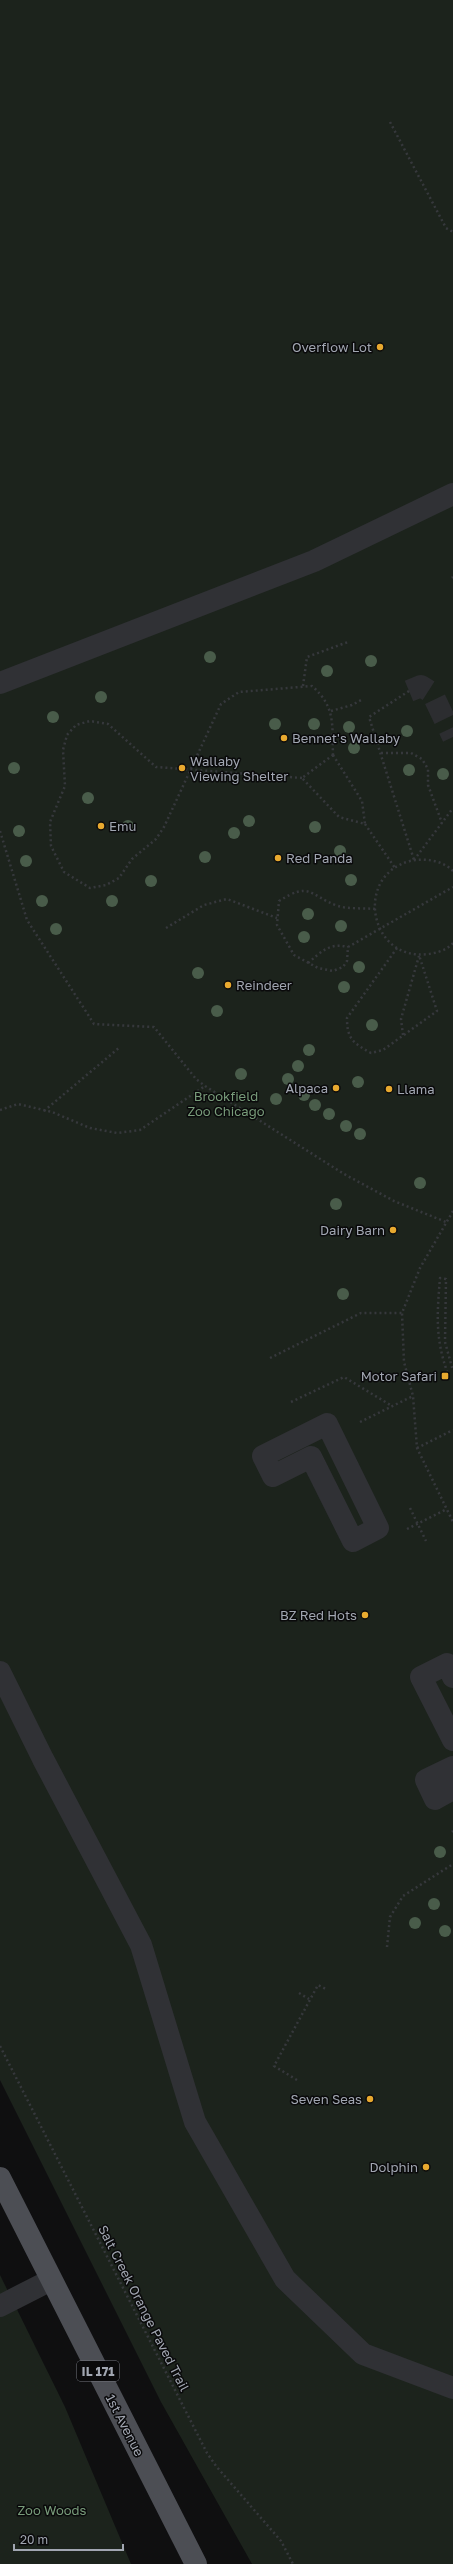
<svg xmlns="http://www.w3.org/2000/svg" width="453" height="2564" font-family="'Golos Text',sans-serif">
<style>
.green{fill:#1c231c}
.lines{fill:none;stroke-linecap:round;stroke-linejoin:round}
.minor-tunnel{stroke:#2c2d30;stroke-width:22;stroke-dasharray:22 11;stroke-linecap:butt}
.path{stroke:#36383c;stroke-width:2.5;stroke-dasharray:2 3;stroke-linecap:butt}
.minor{stroke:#303135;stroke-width:22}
.major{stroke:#4c4e54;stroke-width:22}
.tree{fill:#495c4a}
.poi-dot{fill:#e8a92f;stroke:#0a0a0b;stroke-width:1.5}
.labels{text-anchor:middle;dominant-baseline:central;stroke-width:3;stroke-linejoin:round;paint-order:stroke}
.shield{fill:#0a0a0b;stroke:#74777f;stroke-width:1}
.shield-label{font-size:12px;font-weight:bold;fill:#a1a6b1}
.poi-label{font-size:13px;fill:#a1a6b1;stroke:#0a0a0b;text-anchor:end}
.park-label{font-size:13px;fill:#789b7a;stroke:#0a0a0b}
.street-label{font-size:13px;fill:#a1a6b1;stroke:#0a0a0b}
</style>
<rect width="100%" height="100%" fill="#0f0f10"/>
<g class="green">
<path d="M0,0H453V2564H252L161,2402L0,2080Z"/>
<path d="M0,2275L65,2407L131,2564H0Z"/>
</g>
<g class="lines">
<path class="minor-tunnel" d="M409,691L421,686L432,693L453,737"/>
<g class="path">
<path d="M390,122L446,228L453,232"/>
<path d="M452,578L453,577"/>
<path d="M303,686L307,657L348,642"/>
<path d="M409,691L369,717L414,860"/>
<path d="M331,711L352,705L363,699"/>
<path d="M381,753H411L422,759L428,769V785L442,823"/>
<path d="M333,755L362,801L365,824L339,817L302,778Z"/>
<path d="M302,778L156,767L108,724L90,721L76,725L67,735L63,750L65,786L50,822L51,846L64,872L90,888L106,885L119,878L132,859L156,839L164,827L221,704L239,692L312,686C336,707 332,725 333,755"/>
<path d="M365,824L395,868"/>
<path d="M0,831L27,920L94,1024L154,1027L196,1079L205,1086L344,1174L394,1201L446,1222"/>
<path d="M414,860L453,808"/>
<path d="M453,871C442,860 425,858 410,861C353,876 370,962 428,954C437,953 447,950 453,943"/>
<path d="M375,909C363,908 348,909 338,906C308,895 311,881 279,901L277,925L294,955L318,968L333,971L343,967L347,961L348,947L453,887"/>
<path d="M166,928L204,905L227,899L277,918"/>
<path d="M397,948L347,1018C347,1039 353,1043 371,1053L383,1050L437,1011L419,955"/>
<path d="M308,963C321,952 330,942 348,947"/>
<path d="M403,1035L401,1019L419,956"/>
<path d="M0,1110L18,1104L52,1112L90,1128L117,1133L140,1130L205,1086"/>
<path d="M44,1111L120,1047"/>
<path d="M453,1211L420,1268L402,1313L404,1362L413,1396L417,1448L453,1522"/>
<path d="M270,1358L361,1313H402"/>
<path d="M445,1376L448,1374C435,1339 437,1314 440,1278L446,1279L445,1342L453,1371"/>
<path d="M291,1402L344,1377L392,1406"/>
<path d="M360,1422L413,1396"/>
<path d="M417,1448L453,1430"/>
<path d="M410,1508L426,1541"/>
<path d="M407,1529L447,1509"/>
<path d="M452,1832L453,1831"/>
<path d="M387,1947L390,1917L403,1896L453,1864"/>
<path d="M299,1993L309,1999"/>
<path d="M0,2046L207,2453L216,2466L281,2541L293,2564"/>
<path d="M297,2080L274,2066L318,1985L326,1989"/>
</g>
<g class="minor">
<path d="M0,683L314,561L453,494"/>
<path d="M327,1424L378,1528L353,1541L311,1457L273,1476L263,1456Z"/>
<path d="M0,1672L43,1759L141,1945L195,2122L285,2279L363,2354L453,2388"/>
<path d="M453,1677L447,1664L421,1677L453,1740"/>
<path d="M453,1767L426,1780L435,1799L453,1789"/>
<path d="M0,2306L51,2280"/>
</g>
<path class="major" d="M0,2178L196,2564"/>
</g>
<g class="tree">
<circle cx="210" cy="657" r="6"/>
<circle cx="371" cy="661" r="6"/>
<circle cx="327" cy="671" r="6"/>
<circle cx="101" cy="697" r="6"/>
<circle cx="53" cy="717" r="6"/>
<circle cx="275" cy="724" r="6"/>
<circle cx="314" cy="724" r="6"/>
<circle cx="349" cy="727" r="6"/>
<circle cx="407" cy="731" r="6"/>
<circle cx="354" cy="748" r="6"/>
<circle cx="14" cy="768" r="6"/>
<circle cx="409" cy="770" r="6"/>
<circle cx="443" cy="774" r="6"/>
<circle cx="88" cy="798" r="6"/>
<circle cx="249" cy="821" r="6"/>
<circle cx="128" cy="826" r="6"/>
<circle cx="315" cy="827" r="6"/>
<circle cx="19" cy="831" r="6"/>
<circle cx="234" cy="833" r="6"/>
<circle cx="340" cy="851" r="6"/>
<circle cx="205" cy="857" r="6"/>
<circle cx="26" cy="861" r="6"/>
<circle cx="351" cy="880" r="6"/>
<circle cx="151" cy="881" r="6"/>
<circle cx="42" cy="901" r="6"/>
<circle cx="112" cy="901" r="6"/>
<circle cx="308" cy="914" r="6"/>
<circle cx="341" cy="926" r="6"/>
<circle cx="56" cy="929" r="6"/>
<circle cx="304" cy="937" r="6"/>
<circle cx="359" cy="967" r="6"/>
<circle cx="198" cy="973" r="6"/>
<circle cx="344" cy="987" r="6"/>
<circle cx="217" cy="1011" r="6"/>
<circle cx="372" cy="1025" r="6"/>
<circle cx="309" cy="1050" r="6"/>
<circle cx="298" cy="1066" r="6"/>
<circle cx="241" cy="1074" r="6"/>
<circle cx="288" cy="1079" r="6"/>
<circle cx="358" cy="1082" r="6"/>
<circle cx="304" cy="1095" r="6"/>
<circle cx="276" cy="1099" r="6"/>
<circle cx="315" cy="1105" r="6"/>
<circle cx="329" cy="1114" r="6"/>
<circle cx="346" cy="1126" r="6"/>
<circle cx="360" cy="1134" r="6"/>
<circle cx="420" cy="1183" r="6"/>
<circle cx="336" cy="1204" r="6"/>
<circle cx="343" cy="1294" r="6"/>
<circle cx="440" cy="1852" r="6"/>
<circle cx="434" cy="1904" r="6"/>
<circle cx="415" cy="1923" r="6"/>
<circle cx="445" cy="1931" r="6"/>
</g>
<g class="poi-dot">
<circle cx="380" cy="347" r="4"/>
<circle cx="284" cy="738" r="4"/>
<circle cx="182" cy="768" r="4"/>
<circle cx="101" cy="826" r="4"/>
<circle cx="278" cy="858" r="4"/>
<circle cx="228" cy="985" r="4"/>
<circle cx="336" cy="1088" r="4"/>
<circle cx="389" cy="1089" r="4"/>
<circle cx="393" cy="1230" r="4"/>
<rect x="441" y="1372" width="8" height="8" rx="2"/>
<circle cx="365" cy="1615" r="4"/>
<circle cx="370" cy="2099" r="4"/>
<circle cx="426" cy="2167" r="4"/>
</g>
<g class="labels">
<rect class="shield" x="77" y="2361" width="42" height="20" rx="3"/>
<g class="shield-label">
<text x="98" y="2371">IL 171</text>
</g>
<g class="poi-label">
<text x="372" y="347">Overflow Lot</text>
<text x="292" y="738" text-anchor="start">Bennet's Wallaby</text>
<text x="190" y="761" text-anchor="start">Wallaby<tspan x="190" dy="15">Viewing Shelter</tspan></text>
<text x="109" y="826" text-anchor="start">Emu</text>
<text x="286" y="858" text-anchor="start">Red Panda</text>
<text x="236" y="985" text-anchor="start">Reindeer</text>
<text x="328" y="1088">Alpaca</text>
<text x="397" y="1089" text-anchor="start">Llama</text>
<text x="385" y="1230">Dairy Barn</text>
<text x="437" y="1376">Motor Safari</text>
<text x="357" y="1615">BZ Red Hots</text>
<text x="362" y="2099">Seven Seas</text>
<text x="418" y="2167">Dolphin</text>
</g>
<g class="park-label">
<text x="226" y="1096">Brookfield<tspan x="226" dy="15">Zoo Chicago</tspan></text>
<text x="52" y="2510">Zoo Woods</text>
</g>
<g class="street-label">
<text transform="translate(144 2308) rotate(63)">Salt Creek Orange Paved Trail</text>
<text transform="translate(125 2425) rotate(63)">1st Avenue</text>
</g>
</g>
<path d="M14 2544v6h109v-6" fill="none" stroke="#a1a6b1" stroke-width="2"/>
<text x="20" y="2544" font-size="12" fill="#a1a6b1" stroke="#0a0a0b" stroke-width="3" paint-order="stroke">20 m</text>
</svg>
